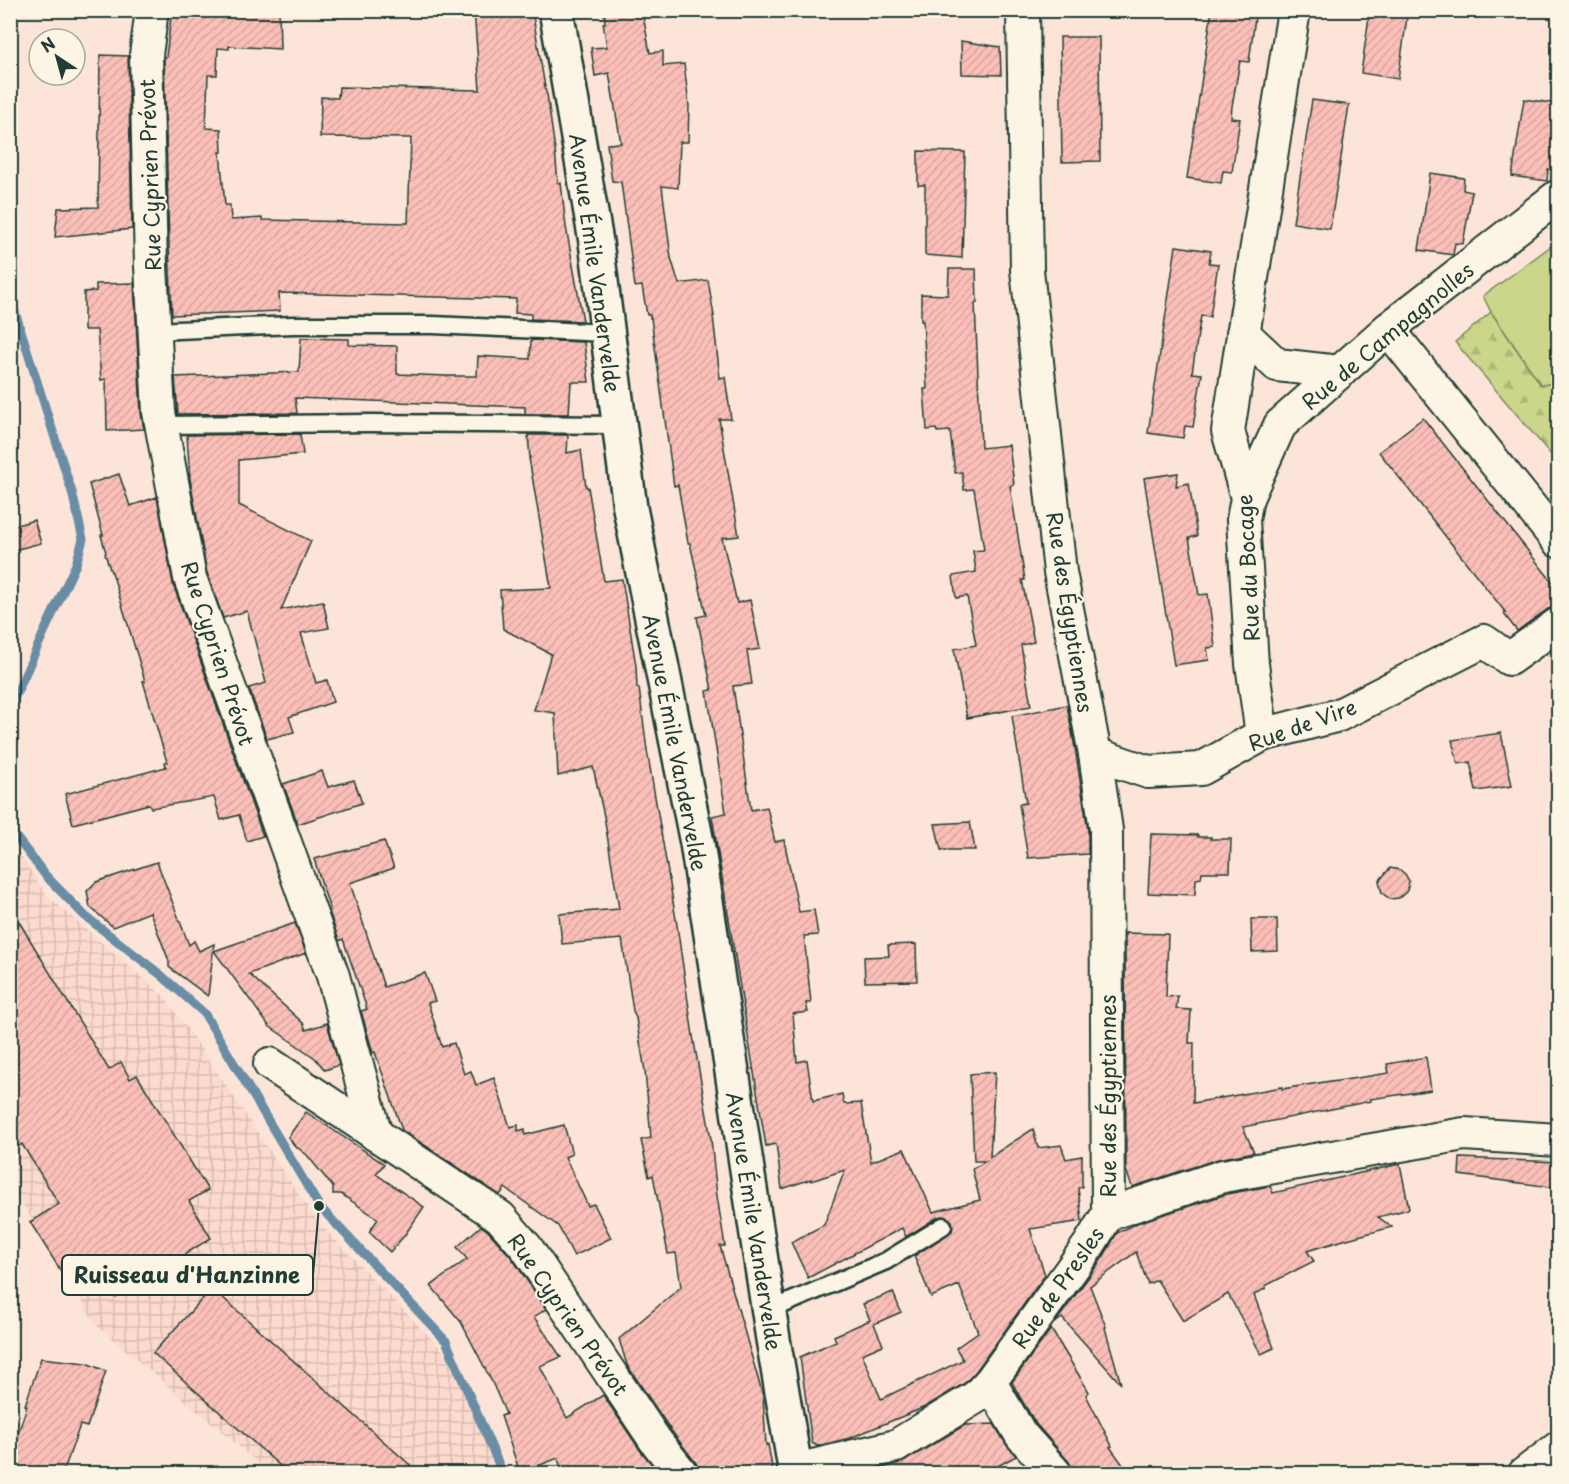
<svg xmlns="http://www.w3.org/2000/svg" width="1569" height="1484" font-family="'Playpen Sans',sans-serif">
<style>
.industrial{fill:url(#industrial-grid)}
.green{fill:#cbd68a;stroke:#758a5f;stroke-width:1.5}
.forest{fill:url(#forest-firs);stroke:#758a5f;stroke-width:1.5}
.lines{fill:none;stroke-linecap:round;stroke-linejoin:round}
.stream{stroke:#678da5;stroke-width:9}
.building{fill:url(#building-hatch);stroke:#1f3d34;stroke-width:1.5}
.lane-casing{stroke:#1f3d34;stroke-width:21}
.street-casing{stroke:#1f3d34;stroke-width:36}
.secondary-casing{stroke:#1f3d34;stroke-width:38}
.lane{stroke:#fcf5e5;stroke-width:16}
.street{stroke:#fcf5e5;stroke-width:32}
.secondary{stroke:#fcf5e5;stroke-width:33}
.labels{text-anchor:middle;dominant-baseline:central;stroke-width:4.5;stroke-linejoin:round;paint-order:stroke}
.street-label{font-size:21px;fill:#1f3d34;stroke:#fcf5e5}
.leader{fill:none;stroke:#1f3d34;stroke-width:2}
.callout-dot{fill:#1f3d34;stroke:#fcf5e5;stroke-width:2}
.callout{fill:#fcf5e5;stroke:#1f3d34;stroke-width:2}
.callout-label{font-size:22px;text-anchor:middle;font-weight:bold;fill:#1f3d34}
</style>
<defs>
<pattern id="industrial-grid" width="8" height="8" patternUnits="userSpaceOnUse" patternTransform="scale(1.5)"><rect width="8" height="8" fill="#fcdace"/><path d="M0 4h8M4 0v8" fill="none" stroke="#d8bcb2"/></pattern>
<pattern id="forest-firs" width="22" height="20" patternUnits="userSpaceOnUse" patternTransform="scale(1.5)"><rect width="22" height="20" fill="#cbd68a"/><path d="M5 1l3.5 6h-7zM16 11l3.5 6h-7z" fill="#aeb978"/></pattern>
<pattern id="building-hatch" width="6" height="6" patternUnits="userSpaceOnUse" patternTransform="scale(1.5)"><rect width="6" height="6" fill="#fbbfb8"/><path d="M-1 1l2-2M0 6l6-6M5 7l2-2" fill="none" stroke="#d7a59f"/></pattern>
</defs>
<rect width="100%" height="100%" fill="#fce5d8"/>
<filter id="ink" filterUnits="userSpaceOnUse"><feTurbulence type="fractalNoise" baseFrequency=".0167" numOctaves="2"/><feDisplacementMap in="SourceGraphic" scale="12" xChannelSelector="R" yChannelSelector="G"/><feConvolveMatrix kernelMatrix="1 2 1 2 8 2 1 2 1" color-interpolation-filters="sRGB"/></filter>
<g filter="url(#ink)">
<path class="industrial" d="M11,841L47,896L165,997L203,1051L317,1221L453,1361L498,1473H270L96,1325L11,1185Z"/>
<path class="green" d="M1558,241V383L1541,385L1491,312L1483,296Z"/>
<path class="forest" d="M1491,312L1541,385L1558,383V463L1455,342Z"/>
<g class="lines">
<g class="stream">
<path d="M10,296L72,492L83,539L76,564L45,630L10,708"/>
<path d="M10,826L16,837L46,876L85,916L161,975L204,1013L319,1206L446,1341L503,1474"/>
</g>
</g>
<g class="building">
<path d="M172,10H279L280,49L229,46V49L218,48L217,75H208L206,128L221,129L222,152H220L225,205H230L231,220L262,218V220L408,223L411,138L320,137L321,97L338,98L339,87L480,90L474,10H532L546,93L547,94L555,150L558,183H561L566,227L583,321L531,319V314L515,313L516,299L279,293L280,311L172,315L169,245L164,57H166Z"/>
<path d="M604,10H642L650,53L663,51V66L684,64L689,105L688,142H680L678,188L662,186L671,258L679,284L708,280L714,316H713L720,378L725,377L731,419H719L739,536L722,538L737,603L750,600L760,649L747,651L752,684L733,686L751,810L767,807L775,842L784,840L799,912L814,910L818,935L804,936L811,1003H806L808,1012L793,1014L797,1062L807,1060L813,1101L842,1094L844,1104L861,1103L871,1162L904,1149L933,1212L980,1200L972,1169L986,1161H974L970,1074L995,1072L990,1157L1033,1129L1038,1148L1061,1145L1066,1159L1082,1156V1187L1078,1188L1082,1221L1030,1229L1045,1275L976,1371L965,1383L925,1407L850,1438L817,1446L812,1443L800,1357L836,1341L834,1336L870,1320L863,1304L893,1292L901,1312L874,1324L883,1345L862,1354L881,1399L963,1360L956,1348L978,1332L959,1285L931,1297L914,1256L952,1231L953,1226L952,1221L947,1217L942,1216L938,1217L906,1237L902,1228L808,1278L791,1242L824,1225L845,1170L811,1181V1179L782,1189L776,1144L766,1146L712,816L726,813L707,691L712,690L697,617L706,615L690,543H688L678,485L674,486L651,318H650V315H647L642,286L635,287L621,182L612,181L607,144L621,143L609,73L595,76L591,48L607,47L603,23H605Z"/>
<path d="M1212,10H1256L1249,62L1240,61L1232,106L1231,118L1240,119L1232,172L1223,171L1221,183L1187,178Z"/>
<path d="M1370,10H1408L1398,79L1361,73Z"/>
<path d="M1060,37H1099L1100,161L1062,162Z"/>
<path d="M961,41L1000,47L1001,75L962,74Z"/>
<path d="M100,55L128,56L132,229L55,237L58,208L98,207Z"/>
<path d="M1524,99L1558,104V170L1548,169L1547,181L1512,176Z"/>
<path d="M1312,100L1349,105L1330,229L1293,223Z"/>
<path d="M918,151L965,152L962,258L925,255V185H918Z"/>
<path d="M1430,173L1464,178L1463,190L1472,192L1463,244L1455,243L1453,255L1419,250Z"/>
<path d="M1176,246L1211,251L1209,263L1218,264L1210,317L1201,316L1199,327L1192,373L1202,374L1193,427L1185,426L1183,438L1148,433Z"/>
<path d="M949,269H976L977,303H975L981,448L1009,445L1014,485L1010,486L1025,580H1022L1034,642L1021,645L1031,706L967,718L954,649L976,645L967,596L956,598L953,576L976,572L973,551L984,550L974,489L964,490L962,472L955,473L950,431L937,432L936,429L927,430L924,389H927L923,321H921V294L948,295Z"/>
<path d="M134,283L141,413L144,429L107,431L106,379L101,380L97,330H84V292L96,291V284Z"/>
<path d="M301,338L349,339V345L397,346V374L446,376H477L478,356L530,359L531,340L584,342L589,382H571L569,414H525V407L499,406L295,398L297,413L178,414L175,377L299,372Z"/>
<path d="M1423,418L1558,589V606L1548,609L1517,631L1504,614L1506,613L1379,452Z"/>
<path d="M300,434L303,454L239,460V505L311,541L281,610L323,601L329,628L301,633L316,683L327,680L333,702L289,717L294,732L267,739L249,688L266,683L247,611L223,618L207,573L190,479L187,435Z"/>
<path d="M528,435H568L567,453L581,450L586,487H588L604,581L622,579L636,666L637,688H639L647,750L677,925L693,1036L711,1139L717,1196L725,1246H720L763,1396L766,1445L768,1444L773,1473H700L696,1463L670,1429L627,1365L619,1339L681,1287L676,1253L668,1254L653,1175L649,1177L641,1140L651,1138L645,1071L636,1018L633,1011L622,939L562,944L559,914L619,909L604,816L593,767L558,776L555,713L534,710L551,654L503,629L500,590L551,588L529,458H530Z"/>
<path d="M1178,473L1176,486L1189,483L1197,536L1189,538L1199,595L1208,594L1215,647L1207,648L1209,660L1174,665L1144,478Z"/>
<path d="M119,474L130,506L157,497L173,584L263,836L247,841L239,815L221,820L214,797L151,808L149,804L73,824L65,794L166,767L165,762H167L143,681H145L112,572H111L105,554L106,553L101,535H103L89,484Z"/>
<path d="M34,520L41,543L10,551V527Z"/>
<path d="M1067,705L1075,748L1088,831V854L1028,858L1019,804L1026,803L1012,716Z"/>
<path d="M1501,733L1512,786L1476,791L1470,762L1458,764L1452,740Z"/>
<path d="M322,771L328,787L354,780L362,803L298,824L283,784Z"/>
<path d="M970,822L975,850H941L935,824Z"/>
<path d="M1151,834L1198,835V837H1211L1210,839H1231L1230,872H1202L1201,878L1196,879L1195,895L1148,893Z"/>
<path d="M384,841L394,868L350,883L384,987L425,973L435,1001L428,1003L442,1047L454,1043L464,1074L471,1071L476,1085L494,1078L510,1127L518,1125V1131L525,1129V1135L564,1125L572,1154L565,1157L588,1206L594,1204L611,1238L574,1256L558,1226L505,1188L500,1195L402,1130L375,1052L373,1053L361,1011L367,1009L343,939L339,941L329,911L330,910L314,859Z"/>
<path d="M157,862L189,945L194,941L199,951L214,944L208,996L169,967V961L150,912L113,927L90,907L87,891L96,882Z"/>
<path d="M1390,868L1400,870L1405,874L1409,881L1407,891L1399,898L1390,899L1382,893L1379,881Z"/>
<path d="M10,907L109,1070L121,1062L130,1079L137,1075L208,1190L189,1201L211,1238L116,1297L92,1258L64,1276L30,1222L59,1204L22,1144L10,1151Z"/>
<path d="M1251,919H1277L1278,951L1252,952Z"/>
<path d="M295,923L306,953L249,974L303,1023L306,1030L327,1023L339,1065L325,1070L315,1058L269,1026L214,951Z"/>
<path d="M1125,933L1168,934L1166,997L1178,996L1176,1009L1191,1010L1189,1043H1194L1193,1103L1282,1087V1089L1331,1081V1082L1389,1073L1387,1064L1426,1057L1431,1090L1370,1099L1371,1101L1243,1127L1254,1152L1218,1159L1132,1187L1126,1170Z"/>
<path d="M916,944L917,981L865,982L864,957L889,956L888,945Z"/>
<path d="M306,1112L384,1164L376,1174L424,1207L404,1236L390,1252L369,1232L378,1219L341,1194H333V1187L307,1155L294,1145L288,1137Z"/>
<path d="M1460,1158L1558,1162V1188L1459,1175Z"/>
<path d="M1400,1164L1409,1209L1378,1217L1392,1227L1347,1239L1307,1251L1314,1261L1265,1286L1266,1288L1254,1295L1274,1348L1261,1354L1228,1294L1183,1321L1157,1280L1148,1284L1136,1252L1090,1286L1106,1327L1105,1328L1121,1384L1062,1318L1055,1323L1104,1256L1117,1233L1137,1223L1227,1194L1270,1186L1273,1193Z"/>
<path d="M481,1226L488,1231L512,1258L546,1309L534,1317L561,1357L540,1366L567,1418L603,1395L640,1450L659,1473H562L558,1458L520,1473L501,1416L506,1414L492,1382L461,1322L431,1286L467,1259L457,1247Z"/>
<path d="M212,1288L419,1473H288L153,1353Z"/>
<path d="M1051,1329L1089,1392L1086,1395L1112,1446L1110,1447L1129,1473H1074L1073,1470L1069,1462L1036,1424L1021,1399L1012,1382Z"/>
<path d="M41,1358L86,1363L106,1371L87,1427L80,1425L63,1473H10V1459L27,1406L25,1405Z"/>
<path d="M994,1424L1006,1444L1016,1456L985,1473H875L883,1468L905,1461L965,1425Z"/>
</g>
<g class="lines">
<defs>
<g id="lane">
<path d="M155,331L292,325H433L607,333"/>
<path d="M161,425L368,423L619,425"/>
<path d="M768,1311L886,1261L943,1226"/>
</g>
<g id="street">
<path d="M152,10L146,55L151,266L159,412L190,578L333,976L376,1135"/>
<path d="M1023,10L1027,270L1060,572L1095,754L1106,830L1108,1214"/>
<path d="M1388,329L1558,541"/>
<path d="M1243,333L1277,365L1340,372"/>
<path d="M1247,498L1280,425L1388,329L1558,196"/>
<path d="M1262,735L1252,664L1243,520L1247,498L1228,431L1294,10"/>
<path d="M1095,754L1148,772L1201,769L1262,735L1339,715L1484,641L1509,659L1558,624"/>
<path d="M270,1064L500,1217L526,1247L655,1440L682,1474"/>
<path d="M990,1382L1021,1435L1056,1474"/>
<path d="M796,1470L896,1446L976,1397L990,1382L1089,1245L1108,1214L1223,1176L1464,1134L1558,1140"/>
<path d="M1524,1474L1558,1448"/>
</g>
<path id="secondary" d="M556,10L596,242L630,508L697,843L773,1339L796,1474"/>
</defs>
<use href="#lane" class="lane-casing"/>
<use href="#street" class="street-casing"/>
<use href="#secondary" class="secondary-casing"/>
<use href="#lane" class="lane"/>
<use href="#street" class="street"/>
<use href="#secondary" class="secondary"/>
</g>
</g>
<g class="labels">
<g class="street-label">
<text transform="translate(149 175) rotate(-92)">Rue Cyprien Prévot</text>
<text transform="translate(596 263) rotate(82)">Avenue Émile Vandervelde</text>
<text transform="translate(1387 335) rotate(-40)">Rue de Campagnolles</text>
<text transform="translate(1247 568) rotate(-93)">Rue du Bocage</text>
<text transform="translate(1071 612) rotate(81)">Rue des Égyptiennes</text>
<text transform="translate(219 653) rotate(72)">Rue Cyprien Prévot</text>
<text transform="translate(1302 724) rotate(-20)">Rue de Vire</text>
<text transform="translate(676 742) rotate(79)">Avenue Émile Vandervelde</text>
<text transform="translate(1107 1096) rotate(-90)">Rue des Égyptiennes</text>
<text transform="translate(755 1221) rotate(81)">Avenue Émile Vandervelde</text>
<text transform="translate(1057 1287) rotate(-55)">Rue de Presles</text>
<text transform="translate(569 1314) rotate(55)">Rue Cyprien Prévot</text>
</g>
</g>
<path class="leader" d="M319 1206L313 1275"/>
<circle class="callout-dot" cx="319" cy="1206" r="6"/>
<rect class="callout" x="62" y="1255" width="251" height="40" rx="6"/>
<g class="callout-label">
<text x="187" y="1283">Ruisseau d'Hanzinne</text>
</g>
<rect width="1569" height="1484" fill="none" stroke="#fcf5e5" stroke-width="36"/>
<rect x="18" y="18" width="1533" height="1448" fill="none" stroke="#1f3d34" stroke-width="2" filter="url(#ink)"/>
<g transform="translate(57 57) rotate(324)"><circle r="28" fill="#fcf5e5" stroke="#a4ab9e" stroke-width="1.5"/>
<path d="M0-4.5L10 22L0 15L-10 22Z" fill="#1f3d34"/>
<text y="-9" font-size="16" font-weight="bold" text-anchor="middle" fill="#1f3d34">N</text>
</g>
</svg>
